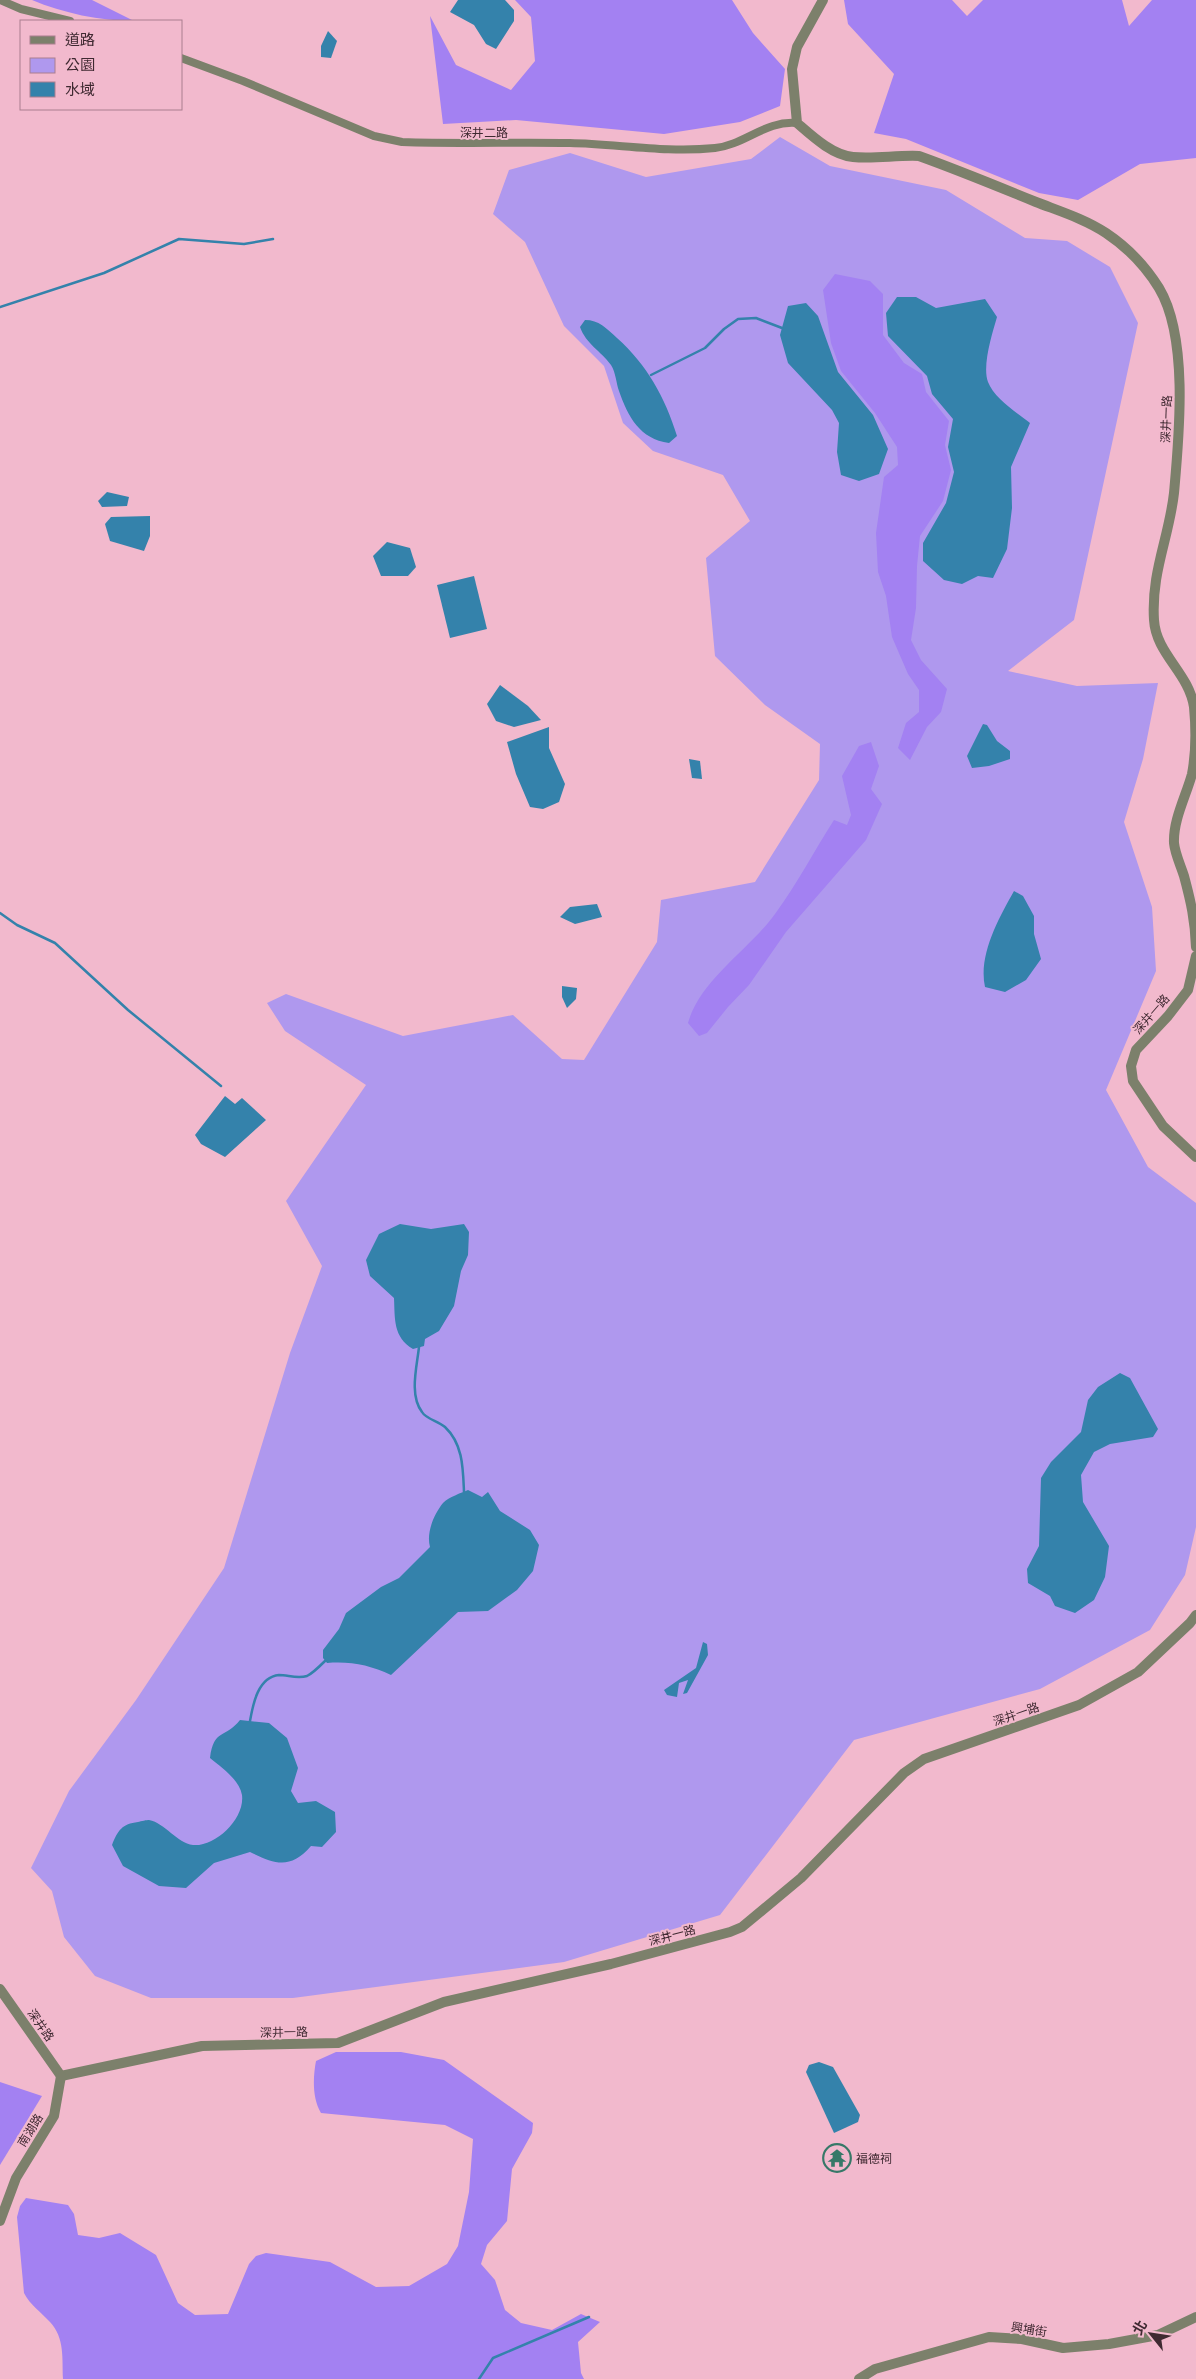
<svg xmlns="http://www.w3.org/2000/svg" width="1196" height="2379" font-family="'Golos Text','Noto Sans TC',sans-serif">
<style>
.green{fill:#af98ee}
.forest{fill:#a381f2}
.water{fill:#3482ab}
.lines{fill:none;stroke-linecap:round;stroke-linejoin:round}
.stream{stroke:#3482ab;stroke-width:2.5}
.minor{stroke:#7c806b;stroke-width:8}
.tertiary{stroke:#7c806b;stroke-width:10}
.labels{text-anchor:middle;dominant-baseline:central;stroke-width:4;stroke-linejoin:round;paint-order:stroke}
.street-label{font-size:12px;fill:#3f2931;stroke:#f2b9cd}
.poi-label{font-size:12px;fill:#3f2931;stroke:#f2b9cd;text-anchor:start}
</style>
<rect width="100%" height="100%" fill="#f2b9cd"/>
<path class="green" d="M780,137L830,166L946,190L1025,238L1067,241L1110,267L1138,323L1074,620L1008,671L1077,686L1158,683L1143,759L1124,822L1152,907L1156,971L1106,1090L1148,1167L1196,1203V1527L1185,1575L1150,1630L1040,1689L854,1740L720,1915L564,1962L293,1998H151L95,1976L64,1937L52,1891L31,1868L69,1791L136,1700L224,1568L290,1353L322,1266L286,1201L366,1085L285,1031L267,1003L286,994L403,1036L513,1015L562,1059L584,1060L657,942L661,900L755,882L819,780L820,744L765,705L715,656L706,558L750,521L723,475L653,451L623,423L604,366L564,326L525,242L493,214L509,170L570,153L646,177L751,159Z"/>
<g class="forest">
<path d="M32,0H92L134,21C100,21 63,13 32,0Z"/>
<path d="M515,0H732L753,33L785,69L780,106L740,122L664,134L516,120L443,124L430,16L456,65L511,90L535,61L531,17Z"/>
<path d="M844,0H952L967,16L983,0H1122L1129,26L1152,0H1196V158L1140,164L1078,200L1039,193L906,139L874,133L894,74L848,24Z"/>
<path d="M835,274L870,281L883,294V335L904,363L922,374L926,392L949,421L945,445L951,470L943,501L920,536L917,566L916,608L911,640L921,660L947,689L941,712L927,727L910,760L898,748L906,723L919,712V690L908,674L892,637L886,596L878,572L876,533L884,477L898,465L897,447L875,413L841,371L831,343L823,290Z"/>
<path d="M871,742L879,766L871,789L882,804L866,840L786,932L749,985L728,1007L707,1033L699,1036L688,1023C700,980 749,950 775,914C797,884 814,851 834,820L847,825L851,815L842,776L859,746Z"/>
<path d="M336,2052H401L444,2060L533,2123L532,2133L512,2169L507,2221L487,2245L481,2264L495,2280L505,2310L521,2323L552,2330L581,2314L600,2322L578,2342L581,2373L584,2379H63C62,2359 65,2338 50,2322C41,2312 30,2305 24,2293L17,2217L20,2206L26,2198L68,2205L74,2214L78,2235L99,2238L120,2233L156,2255L178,2303L195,2315L228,2314L249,2264L256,2256L266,2253L330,2262L376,2287L409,2286L447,2264L458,2246L469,2192L473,2139L445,2125L321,2113C312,2098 313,2077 316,2061Z"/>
<path d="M0,2082L42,2096L0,2165Z"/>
</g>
<g class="water">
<path d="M458,0H505L514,10V21L496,49L486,44L474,25L450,12Z"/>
<path d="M328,31L337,41L331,58L321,57V46Z"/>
<path d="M897,297H916L936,308L985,299L997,317C992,334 982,366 988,382C994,398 1017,413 1030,423L1011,467L1012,508L1007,549L993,578L978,576L962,584L944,580L923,561V543L946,503L954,472L948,447L953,419L932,394L927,376L888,336L886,313Z"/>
<path d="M806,303L818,316L838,372L873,415L888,449L879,474L859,481L841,475L837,452L839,423L832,410L788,363L780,335L788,306Z"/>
<path d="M585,320C599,320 606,328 617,338C647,365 665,397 677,436L669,443C640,439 628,417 619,391C616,383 616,373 611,365C601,351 586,344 580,327Z"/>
<path d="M107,492L129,497L127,506L102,507L98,501Z"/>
<path d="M150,516V536L144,551L110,541L105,524L111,517Z"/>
<path d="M387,542L410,548L416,567L408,576H381L373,556Z"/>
<path d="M474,576L487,629L450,638L437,585Z"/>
<path d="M500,685L528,706L541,720L514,727L496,721L487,704Z"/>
<path d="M983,724L987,725L997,741L1010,751V759L989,766L972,768L967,756Z"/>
<path d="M549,727V748L565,784L559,802L543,809L530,807L516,774L507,742Z"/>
<path d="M689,759L700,761L702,779L692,778Z"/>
<path d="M1014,891L1023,896L1034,916V934L1041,959L1026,980L1005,992L985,987C978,955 999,918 1014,891Z"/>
<path d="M597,904L602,917L575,924L560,917L570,907Z"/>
<path d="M562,986L577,988L576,999L567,1008L562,997Z"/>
<path d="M225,1096L235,1104L242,1098L266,1120L225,1157L201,1144L195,1135Z"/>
<path d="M400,1224L431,1229L464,1224L469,1232L468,1255L461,1271L454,1306L439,1331L425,1339L424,1346L413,1349C393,1337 395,1319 394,1298L370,1276L366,1260L379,1234Z"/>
<path d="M1120,1373L1130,1378L1158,1429L1153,1437L1110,1444L1094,1452L1081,1475L1083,1502L1109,1546L1105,1577L1094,1600L1075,1613L1055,1606L1050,1596L1028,1583L1027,1569L1039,1546L1041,1478L1051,1462L1081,1432L1088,1400L1098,1387Z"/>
<path d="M468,1490L482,1497L488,1492L500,1511L530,1530L539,1545L533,1571L517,1590L488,1611L458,1612L391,1675C370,1665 350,1661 327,1663L323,1658V1650L339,1629L346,1613L381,1587L399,1578L430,1547C426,1533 434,1514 443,1503C449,1497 461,1493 468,1490Z"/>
<path d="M703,1642L707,1644L708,1655L687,1693L683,1694L688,1680L679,1683L677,1697L667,1695L664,1690L696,1668Z"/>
<path d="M240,1720L269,1723L287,1738L298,1768L291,1791L298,1803L316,1801L335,1812L336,1832L322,1847L311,1846C290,1870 275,1864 250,1852L214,1863L186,1888L159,1886L123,1866L112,1845C118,1830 122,1824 138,1822C141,1821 147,1820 149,1820C165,1823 177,1843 193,1845C215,1847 245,1819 242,1795C239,1779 222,1768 210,1758C214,1728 225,1739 240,1720Z"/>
<path d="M819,2062L833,2067L860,2115L858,2122L834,2133L806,2072L809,2065Z"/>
</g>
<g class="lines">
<g class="stream">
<path d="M0,307L104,273L179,239L244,244L273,239"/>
<path d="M651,375L705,348L724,329L738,319L756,318L782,328"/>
<path d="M0,913L17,925L55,943L128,1010L221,1086"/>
<path d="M419,1347C417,1366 409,1395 422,1412C426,1419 438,1421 445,1427C463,1444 463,1468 464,1492"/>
<path d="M250,1721C253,1704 258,1677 279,1675C288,1675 297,1679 307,1676C313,1673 320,1666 325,1661"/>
<path d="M479,2379L493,2358L589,2317"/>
</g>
<g class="minor">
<path d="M0,0L21,9L70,21"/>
<path d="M181,58L243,81L374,136L402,142C458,144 514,142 570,143C618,144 666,153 715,148C744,145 766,120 797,123"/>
</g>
<g class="tertiary">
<path d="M823,0L797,47L792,69L797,123C812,136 832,155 853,157C875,159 897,155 919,156C958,170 997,186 1036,202C1059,211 1085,219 1106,233C1127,247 1146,267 1159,288C1189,338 1179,437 1174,493C1169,538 1151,572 1154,620C1156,654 1189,673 1194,707C1196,728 1196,753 1192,774C1186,796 1173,820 1174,843C1175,854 1181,866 1184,876C1191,902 1195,920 1196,947"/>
<path d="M1196,956L1188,990L1168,1016L1136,1050L1131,1066L1133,1081L1163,1126L1196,1157"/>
<path d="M0,1989L61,2076"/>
<path d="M61,2076L202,2046L338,2043L444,2002L611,1964L730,1932L742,1927L801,1878L904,1773L924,1759L1079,1705L1138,1672L1190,1623L1196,1615"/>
<path d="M0,2221L16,2178L54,2116L61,2076"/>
<path d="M859,2379L875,2369L989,2337L1022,2339L1063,2348L1109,2344L1158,2335L1196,2317"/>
</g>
</g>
<defs>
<symbol id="temple-ring" viewBox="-11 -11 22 22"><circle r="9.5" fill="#f2b9cd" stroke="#377868" stroke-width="1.5"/><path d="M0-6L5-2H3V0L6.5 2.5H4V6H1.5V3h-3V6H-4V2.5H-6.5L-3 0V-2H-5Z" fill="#377868"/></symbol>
</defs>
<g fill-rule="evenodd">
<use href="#temple-ring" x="821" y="2142" width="32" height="32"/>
</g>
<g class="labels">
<g class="street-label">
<text x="484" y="132">深井二路</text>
<text transform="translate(1166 419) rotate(-88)">深井一路</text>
<text transform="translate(1151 1014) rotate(-49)">深井一路</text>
<text transform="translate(1016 1714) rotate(-19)">深井一路</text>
<text transform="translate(672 1935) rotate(-15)">深井一路</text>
<text transform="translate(41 2025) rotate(55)">深井路</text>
<text transform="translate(284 2032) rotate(-1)">深井一路</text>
<text transform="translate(30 2130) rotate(-58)">南湖路</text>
<text transform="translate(1029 2329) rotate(9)">興埔街</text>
</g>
<g class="poi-label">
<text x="856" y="2158">福德祠</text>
</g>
</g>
<rect x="20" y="20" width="162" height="90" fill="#f2b9cd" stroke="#aa7f8f"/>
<rect x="30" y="36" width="25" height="8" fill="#7c806b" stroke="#aa7f8f"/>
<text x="65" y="45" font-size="15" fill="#3f2931">道路</text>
<rect x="30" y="58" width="25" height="15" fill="#af98ee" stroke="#aa7f8f"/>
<text x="65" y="70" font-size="15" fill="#3f2931">公園</text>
<rect x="30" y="82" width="25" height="15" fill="#3482ab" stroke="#aa7f8f"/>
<text x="65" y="95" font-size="15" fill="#3f2931">水域</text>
<g transform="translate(1151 2334) rotate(300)" stroke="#f2b9cd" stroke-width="4" paint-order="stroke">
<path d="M0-4L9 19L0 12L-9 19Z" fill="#3f2931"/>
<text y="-8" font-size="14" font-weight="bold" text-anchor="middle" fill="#3f2931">北</text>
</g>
</svg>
